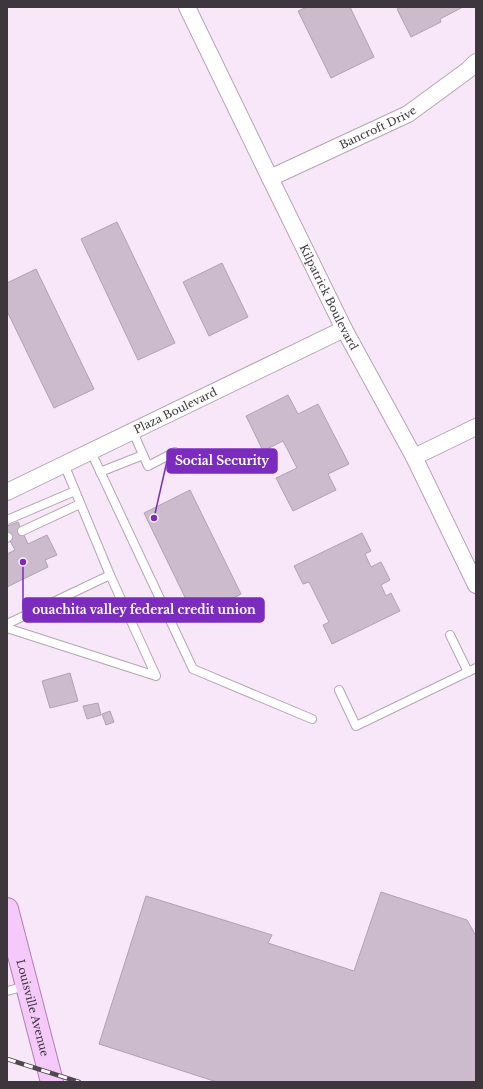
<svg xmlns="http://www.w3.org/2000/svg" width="483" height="1089" font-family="'Libre Baskerville',serif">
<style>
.building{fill:#cbbbcc;stroke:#b1a2b2}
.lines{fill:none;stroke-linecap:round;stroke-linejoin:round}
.service-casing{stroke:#b4a5b5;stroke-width:10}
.minor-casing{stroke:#b4a5b5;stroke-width:18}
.primary-casing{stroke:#b17eb5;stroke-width:24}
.service{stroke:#fff;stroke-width:8}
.minor{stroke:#fff;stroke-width:16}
.primary{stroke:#f5c9f9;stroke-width:22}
.rail-casing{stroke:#504850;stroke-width:4.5}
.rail{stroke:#fdf9fd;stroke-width:3;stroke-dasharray:9;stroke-linecap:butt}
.labels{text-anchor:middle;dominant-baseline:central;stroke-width:3;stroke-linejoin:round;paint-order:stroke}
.street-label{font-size:11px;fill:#3d363d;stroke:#fdf9fd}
.leader{fill:none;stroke:#7b2cbf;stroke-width:1.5}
.callout-dot{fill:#7b2cbf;stroke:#fdf9fd;stroke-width:1.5}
.callout{fill:#7b2cbf;stroke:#7b2cbf;stroke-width:1.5}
.callout-label{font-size:12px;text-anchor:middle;font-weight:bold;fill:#fff}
</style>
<rect width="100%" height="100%" fill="#f8e7f8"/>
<g class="building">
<path d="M307,7H350L374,57L331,78L298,11Z"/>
<path d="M401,7H463L440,19L441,22L411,37L397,9Z"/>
<path d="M117,222L175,343L138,360L81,239Z"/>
<path d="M222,263L248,317L209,336L183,282Z"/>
<path d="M36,269L94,389L54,408L7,311V283Z"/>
<path d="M288,395L298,414L318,404L349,464L328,474L336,490L293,511L276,478L297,468L283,441L263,451L246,416Z"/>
<path d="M190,490L241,594L230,600L233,606L209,618L206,613L195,618L144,513Z"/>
<path d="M18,522L28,544L47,535L57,555L45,560L48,567L7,587V554L15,550L8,537L7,526Z"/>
<path d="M362,533L371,551L365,554L371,567L381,562L390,580L381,585L386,596L391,593L400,611L332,644L323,625L329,622L309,582L303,584L294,566Z"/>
<path d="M70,673L78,701L50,708L42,681Z"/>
<path d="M98,703L101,715L87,719L83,706Z"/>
<path d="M110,711L114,722L106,725L102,714Z"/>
<path d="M381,892L467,920L476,936V1082H217L99,1044L146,896L272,935L268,943L354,971Z"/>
</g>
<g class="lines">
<defs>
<g id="service">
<path d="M133,432L148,466L175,452"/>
<path d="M91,452L193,669L312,719"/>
<path d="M100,472L143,455"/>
<path d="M7,520L75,491"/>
<path d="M22,531L80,504"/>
<path d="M7,538L8,537"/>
<path d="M7,624L110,575"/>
<path d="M7,628L156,676L110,575L64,464"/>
<path d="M450,635L468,672"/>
<path d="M339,690L356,726L476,668"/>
<path d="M7,991L26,986"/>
</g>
<g id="minor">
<path id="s1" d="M187,7L270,178L344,329L414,457L476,585"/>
<path id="s2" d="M270,178L408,114L468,70L476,62"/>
<path d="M414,457L476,427"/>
<path id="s3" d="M7,492L344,329"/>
</g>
<g id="primary">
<path id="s4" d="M7,909L52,1082"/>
</g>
</defs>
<use href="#service" class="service-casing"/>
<use href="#minor" class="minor-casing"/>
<use href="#primary" class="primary-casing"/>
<use href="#service" class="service"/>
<use href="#minor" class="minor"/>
<use href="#primary" class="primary"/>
<defs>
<path id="rail" d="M7,1059L79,1082"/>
</defs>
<use href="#rail" class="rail-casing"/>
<use href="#rail" class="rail"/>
</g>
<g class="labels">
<g class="street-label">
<text stroke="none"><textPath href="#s2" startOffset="119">Bancroft Drive</textPath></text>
<text stroke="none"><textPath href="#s1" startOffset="323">Kilpatrick Boulevard</textPath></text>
<text stroke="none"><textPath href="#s3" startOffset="187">Plaza Boulevard</textPath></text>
<text stroke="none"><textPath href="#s4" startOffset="102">Louisville Avenue</textPath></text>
</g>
</g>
<path class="leader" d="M154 518L167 461M23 562L23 610"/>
<g class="callout-dot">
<circle cx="154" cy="518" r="4"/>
<circle cx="23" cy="562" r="4"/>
</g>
<g class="callout">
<rect x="167" y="449" width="110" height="24" rx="4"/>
<rect x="23" y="598" width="241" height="24" rx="4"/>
</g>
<g class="callout-label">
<text x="222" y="465">Social Security</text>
<text x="144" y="614">ouachita valley federal credit union</text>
</g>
<rect width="483" height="1089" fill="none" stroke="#3d363d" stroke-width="16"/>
</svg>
